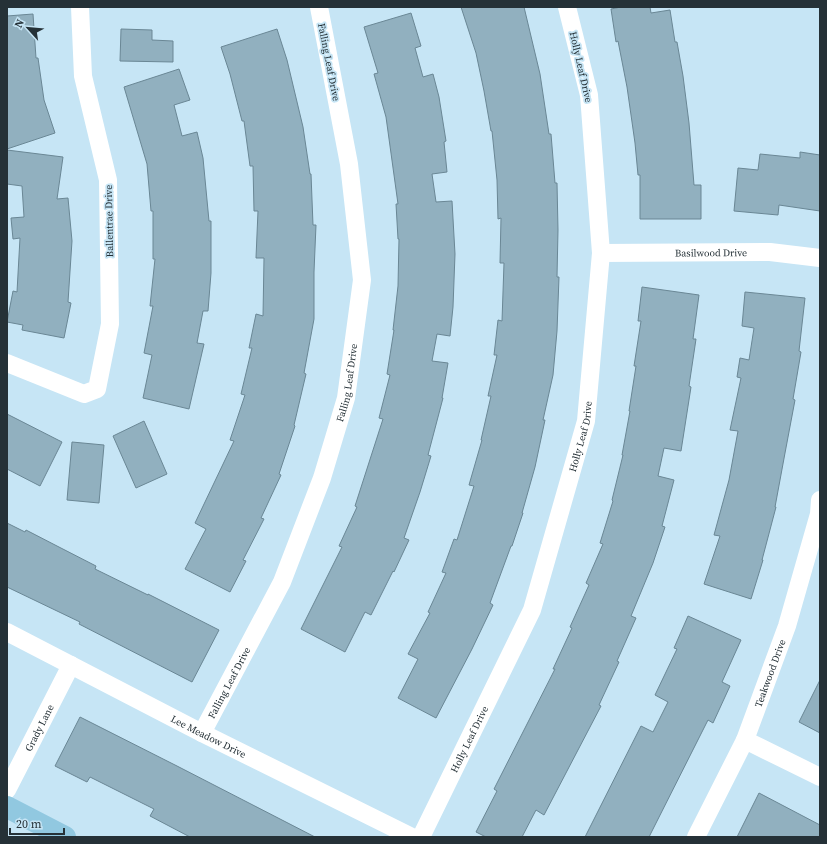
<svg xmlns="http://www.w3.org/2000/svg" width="827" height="844" font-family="'Source Serif 4',serif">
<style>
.building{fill:#91b0bf;stroke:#6a8795}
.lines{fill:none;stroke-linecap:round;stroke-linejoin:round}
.minor{stroke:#fff;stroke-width:18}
.major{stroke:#91c8e0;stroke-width:22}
.labels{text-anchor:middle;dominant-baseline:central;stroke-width:3.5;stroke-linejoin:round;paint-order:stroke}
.street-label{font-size:10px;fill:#253137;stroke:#c6e5f5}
</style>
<rect width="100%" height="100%" fill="#c6e5f5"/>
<g class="building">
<path d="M461,7H524L540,74L549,134H551L555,183H557L558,230L557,277H559L557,331L553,375L543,420H545L535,467L522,513H523L512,546H511L490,603L493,605L472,649L436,718L398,698L418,659L408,654L430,613L428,612L446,573L442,572L454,539L457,540L474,486L469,485L482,440H481L491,396H488L497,355H494L498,320L502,321L504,263H500L501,218L498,219L497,180L492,131H491L484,91L476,53Z"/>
<path d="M621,7H650L651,13L670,10L675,42H677L683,76L689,123L694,185H701V219H640V175H638L635,143L627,87L618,41L616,42L611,9Z"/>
<path d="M411,13L421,46L415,48L423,77L433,74L439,97L446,141L444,142L447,172L432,174L436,202L452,201L455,254L453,307L450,336L437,334L432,361L448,363L442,398H443L428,455L431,456L420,492L404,538L409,540L394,572L393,571L371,615L365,612L345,652L301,629L342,547L339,546L357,507L355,506L383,419L379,418L390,375L387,374L394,330H393L398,286L399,239H398L396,204H398L386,117L374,74L378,73L364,27Z"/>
<path d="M33,14L36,58H38L44,100L55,133L7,149V16Z"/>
<path d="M121,29L152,30V40L173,41V62L120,61Z"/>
<path d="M277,29L287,60L303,127L310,174H311L313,225H316L314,272V319L304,373L306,374L294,425L295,426L279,474L281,475L261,518L264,519L243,560L246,561L230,592L185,569L206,529L195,523L234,441L230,440L245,395L241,394L252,348H249L256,314L263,316L264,258H256L258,211H254L253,166H250L244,121H242L230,74L221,47Z"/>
<path d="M179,69L190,100L174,105L182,136L197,132L203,158L209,221H211V273L208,311H203L197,343L204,344L189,409L143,398L152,355L144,353L153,306H150L155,259H153V211H151L147,164L124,87Z"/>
<path d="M7,150L63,157L57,199L68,198L72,241L68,302L71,303L64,338L22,330L23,325L7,322L13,291L17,292L20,238L13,239L11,218L24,217L22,186L7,184Z"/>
<path d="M800,152L820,155V211L779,205L778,215L734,211L738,168L758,170L760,154L800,158Z"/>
<path d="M642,287L699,295L693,339H696L689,386L691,387L681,451L664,448L658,476L674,480L662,526L665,527L653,563L631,616L636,618L617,661L619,662L599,705L601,706L544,815L536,810L522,837H486L476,832L497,791L494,789L555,669H553L572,628L570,627L589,585L586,583L603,544L600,543L613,501L612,500L623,455H622L630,411H629L636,366H634L641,321H638Z"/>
<path d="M745,292L805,298L799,351L801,352L793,399L795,400L785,453L775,507H776L762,560H763L751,599L704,584L720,536L714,535L729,480L738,431L730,430L741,378L737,377L740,358L749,360L754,328L742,326Z"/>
<path d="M7,414L62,442L40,486L7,469Z"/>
<path d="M144,421L167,474L136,488L113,436Z"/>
<path d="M72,442L104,445L99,503L67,500Z"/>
<path d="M7,523L25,532L26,530L57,546L96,566L95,569L148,595V594L219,630L192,682L79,624L80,622L7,587Z"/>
<path d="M688,616L741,640L722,682L730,686L713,723L708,720L649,837H585L641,726L653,732L668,702L655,695L677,649L674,648Z"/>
<path d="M820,680V733L799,722Z"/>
<path d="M80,717L177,766L315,837H190L150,816L154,809L90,777L87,782L55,766Z"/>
<path d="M759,793L820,825V837H737Z"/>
</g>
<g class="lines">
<g class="minor">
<path id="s1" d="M601,253L770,252L820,258"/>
<path d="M7,363L84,394L97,389L110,324L108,180L83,76L80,7"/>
<path id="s2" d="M7,632L202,733L412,837"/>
<path id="s3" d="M202,733L282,582L322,478L346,398L362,280L349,164L319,7"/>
<path d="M745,740L820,777"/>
<path id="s4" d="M7,790L71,665"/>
<path id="s5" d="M421,837L532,610L586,421L601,253L589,95L567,7"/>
<path id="s6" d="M696,837L745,740L787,626L819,514L820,500"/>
</g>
<path class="major" d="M7,807L65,837"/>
</g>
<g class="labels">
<g class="street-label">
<text transform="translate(329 62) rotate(79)">Falling Leaf Drive</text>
<text transform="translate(581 67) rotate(77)">Holly Leaf Drive</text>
<text transform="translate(109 221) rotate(-91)">Ballentrae Drive</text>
<text stroke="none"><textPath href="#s1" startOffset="110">Basilwood Drive</textPath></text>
<text stroke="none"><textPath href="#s3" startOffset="381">Falling Leaf Drive</textPath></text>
<text stroke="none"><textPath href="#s5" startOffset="433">Holly Leaf Drive</textPath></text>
<text stroke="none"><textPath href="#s6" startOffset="180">Teakwood Drive</textPath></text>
<text stroke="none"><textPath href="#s3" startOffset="57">Falling Leaf Drive</textPath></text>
<text stroke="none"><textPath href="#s4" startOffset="70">Grady Lane</textPath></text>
<text stroke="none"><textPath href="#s2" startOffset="227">Lee Meadow Drive</textPath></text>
<text stroke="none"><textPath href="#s5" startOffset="109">Holly Leaf Drive</textPath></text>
</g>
</g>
<rect width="827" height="844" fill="none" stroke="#253137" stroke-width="16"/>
<g transform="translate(28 28) rotate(297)" stroke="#c6e5f5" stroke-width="3" paint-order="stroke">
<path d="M0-3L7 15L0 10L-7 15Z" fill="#253137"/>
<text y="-6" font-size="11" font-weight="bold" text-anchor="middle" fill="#253137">N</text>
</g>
<path d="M10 828v6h54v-6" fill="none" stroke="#253137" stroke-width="2"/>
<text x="16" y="828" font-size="12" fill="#253137" stroke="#c6e5f5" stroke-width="3" paint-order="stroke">20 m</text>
</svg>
